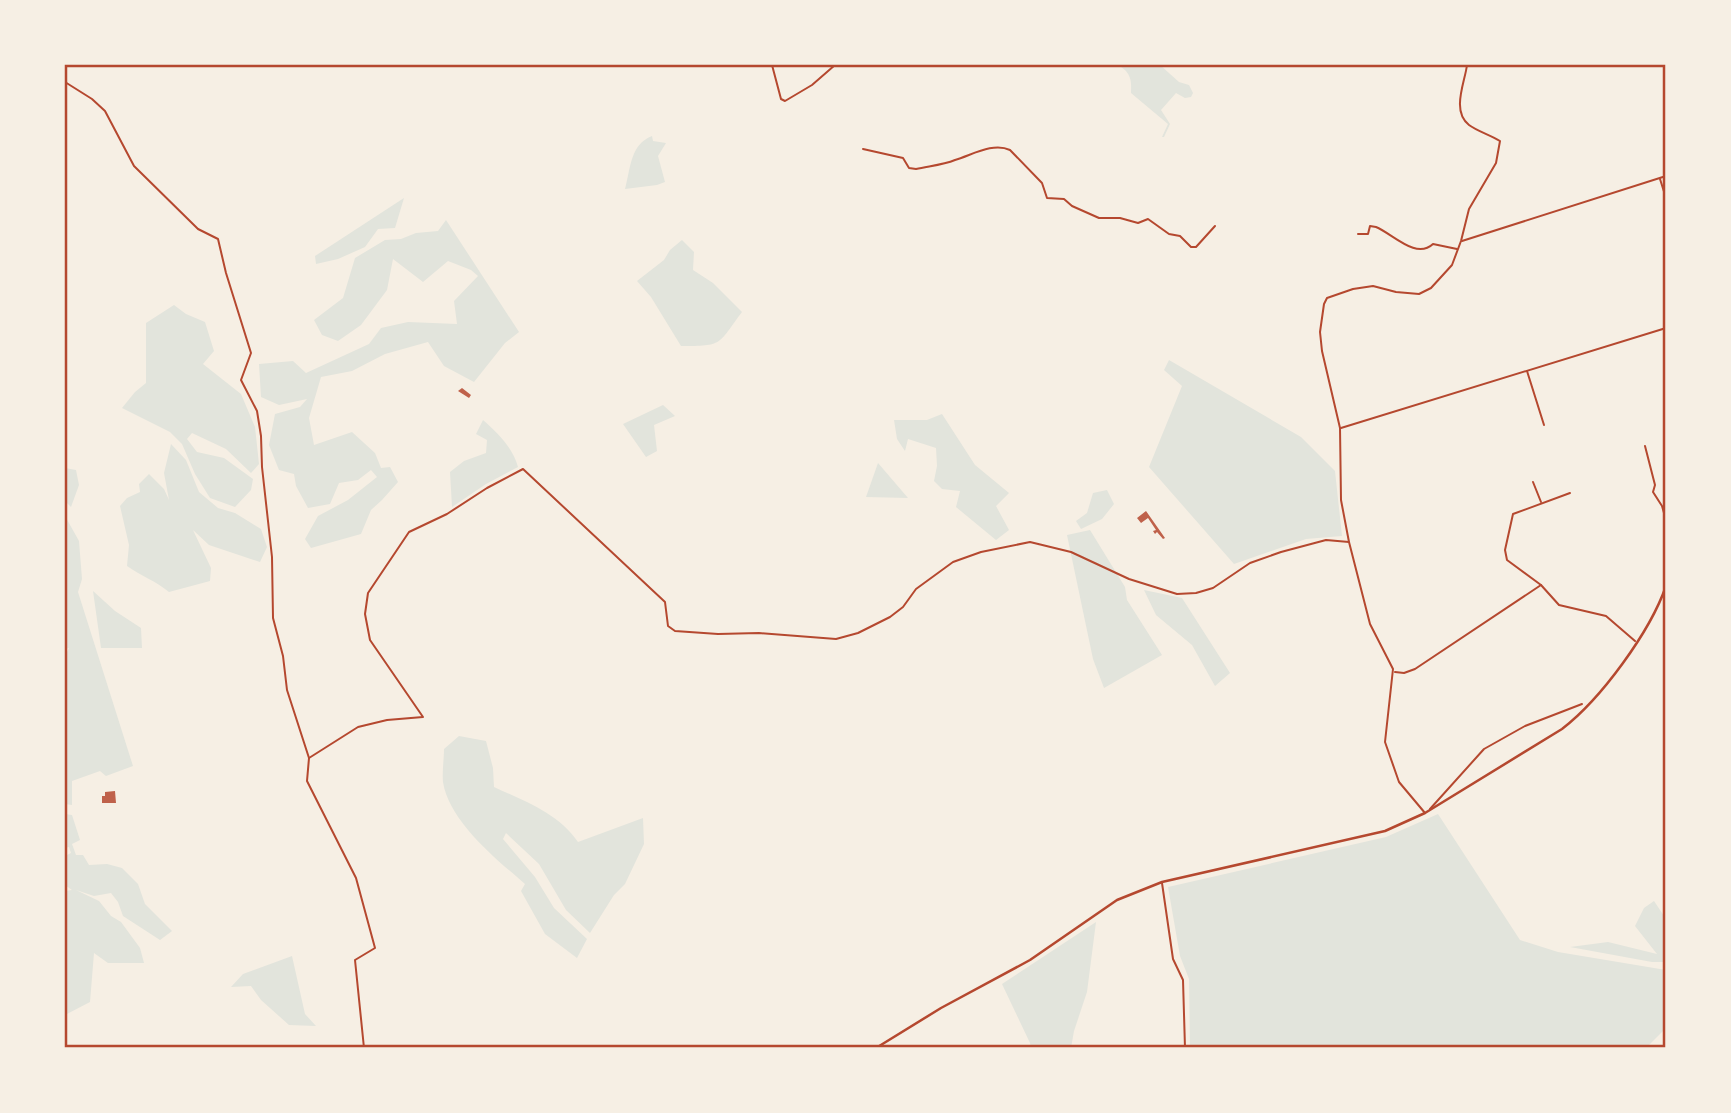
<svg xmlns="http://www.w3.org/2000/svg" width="1731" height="1113" font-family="Commissioner,sans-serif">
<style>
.green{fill:#e2e4dc}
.building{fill:#bf614a}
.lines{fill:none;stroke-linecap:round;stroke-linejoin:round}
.minor{stroke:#b5482f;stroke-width:2}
.secondary{stroke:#b5482f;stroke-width:2.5}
.neatline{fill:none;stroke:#b5482f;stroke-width:2.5}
</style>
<rect width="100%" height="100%" fill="#f6efe4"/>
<g class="green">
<path d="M1118,65H1160L1179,82L1189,85L1193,93L1191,97L1185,98L1176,93L1161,110L1170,124L1164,137H1162L1168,124L1131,93C1132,79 1130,72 1118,65Z"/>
<path d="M652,136L653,141L666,143L658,156L665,182L657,185L625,189C631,167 630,145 652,136Z"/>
<path d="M404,198L395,228L378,229L365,247L338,259L316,264L315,256Z"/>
<path d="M446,220L519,332L505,343L474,382L444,366L428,342L385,354L352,371L321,377L309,418L314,445L352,432L375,453L381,468L390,467L398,482L382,500L371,510L361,534L311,548L305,539L318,516L348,500L377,477L371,470L358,480L339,483L330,504L308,508L296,486L294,474L279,470L269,445L275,414L300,407L307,399L279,405L261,397L259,364L293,361L306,373L369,344L381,328L408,322L457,324L454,301L478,276L471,270L448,261L423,282L393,259L387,290L361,325L338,341L322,335L314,320L343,298L355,258L385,240L401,239L416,233L438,231Z"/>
<path d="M682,240L694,252L693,270L713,283L742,312C717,345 724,346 681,346L651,297L637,281L664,260L670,250Z"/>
<path d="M174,305L186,314L205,322L214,351L203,364L241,394L255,427L259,464L251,473L226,449L192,433L187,439L197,452L224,458L253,479L251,490L235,507L210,498L195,474L182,444L170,432L122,408L135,392L146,383V323Z"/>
<path d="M1169,360L1301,437L1335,471L1342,536L1306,539L1234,564L1149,467L1182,386L1164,370Z"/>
<path d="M663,405L675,416L654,425L657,451L646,457L623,424Z"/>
<path d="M942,414L975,465L1009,493L996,506L1009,530L996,540L956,507L960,491L942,489L934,481L937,466L936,448L908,439L905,451L897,439L894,420H927Z"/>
<path d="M483,420C498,433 513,448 518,467L486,484L452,507L450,472L464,461L486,453L487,440L476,434Z"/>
<path d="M171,444L186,460L199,492L218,508L235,513L261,529L267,547L260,562L209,545L193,530L211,568L210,581L169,592C156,581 141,576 127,566L129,545L120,506L127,498L140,492L139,484L149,474L164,489L169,500L164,473Z"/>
<path d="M878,463L908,498L866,497Z"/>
<path d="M65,468L76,470L79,485L71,507L65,501Z"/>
<path d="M1107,490L1114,504L1102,519L1081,529L1076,521L1087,513L1093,493Z"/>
<path d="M65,516L79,541L82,579L78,592L133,766L106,776L100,771L72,781V805L65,804V688L67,686L65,685V656L69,648L65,649Z"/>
<path d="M1090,530L1125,587L1127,600L1162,655L1104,688L1093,659L1067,535Z"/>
<path d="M1144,590L1182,598L1230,673L1215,686L1192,645L1156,615Z"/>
<path d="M93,591L115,611L141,628L142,648H101Z"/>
<path d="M459,736L486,741L493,768L494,787C524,801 558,813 578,842L643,818L644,844L625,884L614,895L590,933L566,910L539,864L506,833L503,839L535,877L554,908L587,939L577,958L545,934L521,891L525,884C496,859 449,821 443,782C442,772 444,759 444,749Z"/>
<path d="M65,814L72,815L80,840L72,844L76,855H83L89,865L107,864L122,868L138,884L145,904L172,931L160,940L123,916L118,902L111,893L94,896L76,890L99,901L111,916L121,922L140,948L144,963H108L94,953L90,1002L65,1015V932L67,928L65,924V891L72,890L65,885V856L71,853L69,847L65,848Z"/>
<path d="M1438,814L1520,940L1558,952L1666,970V1024L1664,1030L1646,1048H1190L1189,979L1180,956L1168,887L1386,837Z"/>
<path d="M1654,901L1666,919V962H1652L1570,947L1608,942L1657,954L1635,926L1644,908Z"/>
<path d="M1096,922L1087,992L1074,1031L1071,1048H1031L1030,1043L1002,984Z"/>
<path d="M292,956L305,1014L316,1026L289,1025L261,1000L251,986L231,987L243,974Z"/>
</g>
<g class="building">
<path d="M462,388L471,395L469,398L458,391Z"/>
<path d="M1146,511L1165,538L1163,539L1157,532L1155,534L1153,531L1156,530L1148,518L1141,523L1137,518Z"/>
<path d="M115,791L116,803H102V796H105V792Z"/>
</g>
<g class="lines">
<g class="minor">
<path d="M772,65L781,99L785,101L812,85L835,65"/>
<path d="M65,82L92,99L105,111L134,166L198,229L218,239L226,273L251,353L241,380L257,411L261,436L262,467L272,557L273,618L283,656L287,690L309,758L307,781L356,878L375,948L355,960L364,1048"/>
<path d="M863,149L903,158L909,168L916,169C929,166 943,165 955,160C972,155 993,142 1010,150L1042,183L1047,198L1064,199L1072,206L1099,218H1120L1138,223L1148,219L1169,234L1180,236L1191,247H1196L1215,226"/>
<path d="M1660,179L1666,198"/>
<path d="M1358,234H1368L1370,226L1376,227C1393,234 1416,260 1433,244L1457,249"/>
<path d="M1462,241L1666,176"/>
<path d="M1527,371L1544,425"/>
<path d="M1341,428L1666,328"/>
<path d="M1645,446L1655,485L1653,492L1662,506L1666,520"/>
<path d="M1533,482L1541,502"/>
<path d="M1570,493L1513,514L1505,550L1507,560L1541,585L1559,605L1606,616L1635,641"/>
<path d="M1395,672L1404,673L1415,669L1541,585"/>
<path d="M309,758L358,727L387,720L423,717L370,640L365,614L368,593L409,532L447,514L487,488L523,469L665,602L668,626L675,631L718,634L759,633L836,639L858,633L890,617L903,607L916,589L953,562L981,552L1030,542L1071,552L1129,579L1177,594L1196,593L1213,588L1250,563L1281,552L1326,540L1349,542"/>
<path d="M1430,809L1484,749L1525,726L1582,704"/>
<path d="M1425,813L1399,782L1385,742L1393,669L1370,624L1349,542L1341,500L1340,428L1322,351L1320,332L1324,304L1327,298L1353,289L1373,286L1396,292L1419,294L1431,288L1452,265L1461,241L1469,209L1496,163L1500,141C1490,135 1477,131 1469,125C1451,111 1465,82 1467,65"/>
<path d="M1162,883L1173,959L1183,980L1185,1048"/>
</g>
<path class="secondary" d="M876,1048L941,1008L1030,960L1117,900L1162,882L1385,831L1425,813L1562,729C1601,699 1650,632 1666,586"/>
</g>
<rect width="1731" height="1113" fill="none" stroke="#f6efe4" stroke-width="133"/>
<rect x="66" y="66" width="1598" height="980" class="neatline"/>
</svg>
